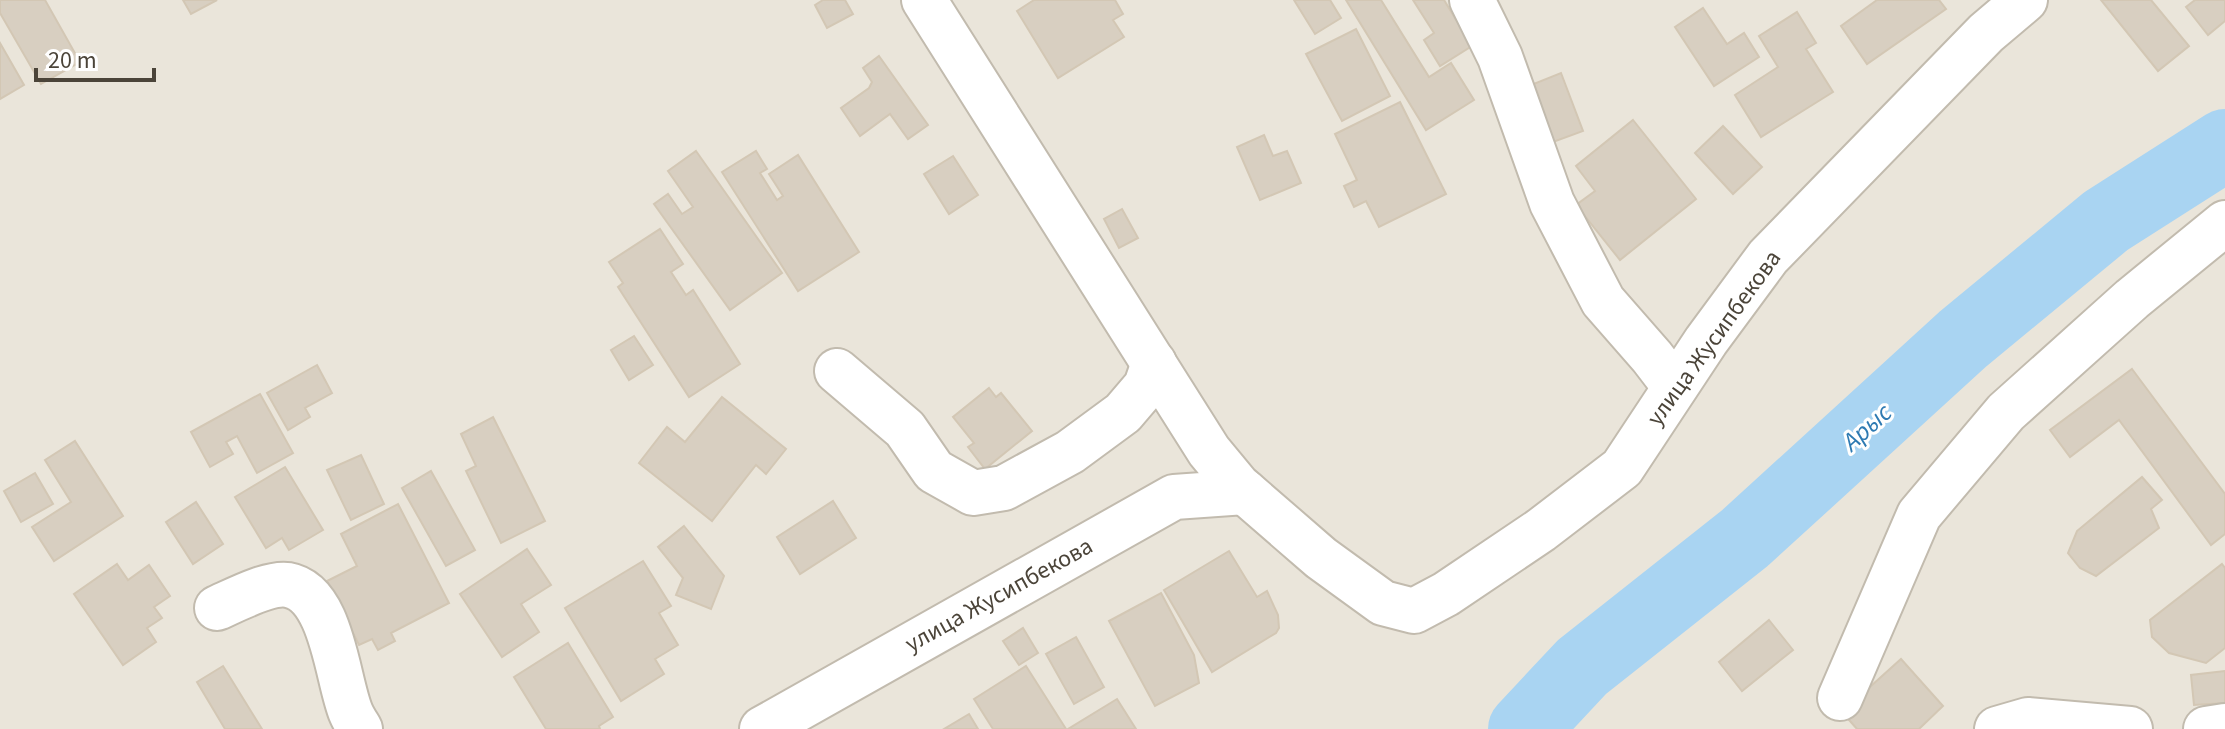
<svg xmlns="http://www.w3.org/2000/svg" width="2225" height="729" font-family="'Source Sans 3',sans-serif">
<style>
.residential{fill:#eae5da}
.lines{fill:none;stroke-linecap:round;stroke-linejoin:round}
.river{stroke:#a9d4f2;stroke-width:72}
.building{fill:#d8cfc1;stroke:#d3c7b4;stroke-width:2}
.minor-casing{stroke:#c2bbae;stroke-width:48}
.minor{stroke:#fff;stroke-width:44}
.labels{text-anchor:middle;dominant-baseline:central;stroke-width:6;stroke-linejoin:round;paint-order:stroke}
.street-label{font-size:24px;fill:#4b4439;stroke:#fff}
.water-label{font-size:26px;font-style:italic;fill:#2e7ab2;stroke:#fff}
</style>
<rect width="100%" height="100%" fill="#f6f3ec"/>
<rect class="residential" x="0" y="0" width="2225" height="729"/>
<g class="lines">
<path class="river" d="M1524,729L1582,667L1745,538L1963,339L2106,221L2225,145"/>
</g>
<g class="building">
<path d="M0,0H45L80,62L41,84L0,13Z"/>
<path d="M183,0H217L191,14Z"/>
<path d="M823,0H845L853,14L827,28L815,5Z"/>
<path d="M1034,0H1115L1123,14L1113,20L1124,37L1058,78L1017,11Z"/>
<path d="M1294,0H1330L1341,18L1315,34Z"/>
<path d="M1346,0H1381L1429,77L1451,63L1474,100L1426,130Z"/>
<path d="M1413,0H1444L1472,46L1440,66L1424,40L1434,33Z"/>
<path d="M1877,0H1939L1946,9L1867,64L1841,26Z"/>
<path d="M2101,0H2151L2189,46L2158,71Z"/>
<path d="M2195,0H2225V21L2208,35L2186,7Z"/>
<path d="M1703,8L1727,44L1744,33L1759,57L1714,86L1675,27Z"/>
<path d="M1797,12L1816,43L1806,49L1833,92L1761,137L1735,95L1778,67L1759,36Z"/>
<path d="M1356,29L1390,96L1342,121L1306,54Z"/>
<path d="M0,43L24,85L0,99Z"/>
<path d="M879,56L928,125L908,139L890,114L860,136L841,108L869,88L872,82L863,68Z"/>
<path d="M1561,73L1583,131L1553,142L1531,85Z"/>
<path d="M1400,102L1446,194L1379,227L1366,201L1354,207L1344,186L1357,180L1335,134Z"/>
<path d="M1633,120L1696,199L1620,260L1576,205L1595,191L1576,166Z"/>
<path d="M1723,126L1762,167L1733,194L1695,153Z"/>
<path d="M1264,135L1273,156L1287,151L1301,183L1260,200L1237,147Z"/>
<path d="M696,151L782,273L730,310L654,204L668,194L682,214L693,207L668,171Z"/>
<path d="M756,151L767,169L760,173L777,200L783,196L769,174L798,155L859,252L798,291L722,172Z"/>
<path d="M953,156L978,195L949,214L924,174Z"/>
<path d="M1122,209L1138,238L1119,248L1104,219Z"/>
<path d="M660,229L683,264L671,272L686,295L693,290L740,364L689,397L618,287L623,283L609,262Z"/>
<path d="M634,336L653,365L629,380L611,350Z"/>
<path d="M317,365L332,393L305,408L310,417L288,430L267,393Z"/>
<path d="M2132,369L2225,494V534L2211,545L2119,420L2070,457L2050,430Z"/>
<path d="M989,388L996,397L1001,393L1032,431L985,469L968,447L974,443L953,417Z"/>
<path d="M260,394L293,453L257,473L237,436L226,442L233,454L210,467L191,432Z"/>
<path d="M722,397L786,449L766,474L756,465L712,521L639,463L667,427L685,442Z"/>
<path d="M493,417L545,521L501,543L466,471L476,466L461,434Z"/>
<path d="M75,441L123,516L54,561L32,527L71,502L45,460Z"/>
<path d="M361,455L384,504L351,520L327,470Z"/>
<path d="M285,467L323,530L289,550L282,538L266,548L235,497Z"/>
<path d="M431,471L475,550L446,566L402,488Z"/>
<path d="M35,473L53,504L21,522L4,491Z"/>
<path d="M2142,477L2162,500L2151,509L2159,528L2096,576L2080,568L2068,553L2077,531Z"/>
<path d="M833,501L856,538L800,574L777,537Z"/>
<path d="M196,502L223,544L193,564L166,522Z"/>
<path d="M398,504L449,603L391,633L395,641L378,650L372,639L359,645L327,581L357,566L341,534Z"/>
<path d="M684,526L724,576L711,609L676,595L683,578L658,547Z"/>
<path d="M527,549L551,585L521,604L539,632L502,657L460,594Z"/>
<path d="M1229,551L1257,597L1267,591L1278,615L1279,628L1276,633L1212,672L1164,590Z"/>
<path d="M643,561L671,606L659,613L678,645L655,659L664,674L621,701L565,608Z"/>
<path d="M117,564L128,580L149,565L170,596L154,607L162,618L147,628L156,642L123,665L74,594Z"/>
<path d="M2222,564L2225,568V648L2206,663L2169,653L2152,637L2150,620Z"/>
<path d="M1161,593L1194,655L1199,683L1155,706L1109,621Z"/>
<path d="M1769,620L1793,650L1742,691L1719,662Z"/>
<path d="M1023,628L1038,653L1019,665L1003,641Z"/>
<path d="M1076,637L1104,687L1074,704L1046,654Z"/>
<path d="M568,643L613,717L599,726L600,729H546L514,677Z"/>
<path d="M1901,659L1943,706L1919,729H1857L1842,712Z"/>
<path d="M223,666L262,729H225L197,682Z"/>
<path d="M1026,666L1066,729H993L974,699Z"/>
<path d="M2225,671V703L2194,705L2191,675Z"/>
<path d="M1117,699L1136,729H1068Z"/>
<path d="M969,714L978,729H944Z"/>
</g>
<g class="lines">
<defs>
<g id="minor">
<path d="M924,0L1209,451L1238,486L1321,558L1383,603L1414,611L1446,594L1541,530L1622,468L1706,341L1768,257L1986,33L2025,0"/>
<path d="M1472,0L1500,57L1552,203L1603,301L1652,357L1675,387"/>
<path d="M837,371L905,429L934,471L973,493L1004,488L1070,452L1123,413L1146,386L1154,363"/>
<path d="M217,608C235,600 269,582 288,585C333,593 337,680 351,713C353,718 357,724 360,729"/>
<path d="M1840,698L1919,515L2006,412L2132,299L2225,223"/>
<path d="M762,729L1174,497L1245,492"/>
<path d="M1997,729L2028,720L2130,729"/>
<path d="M2206,729L2225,726"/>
</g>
</defs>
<use href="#minor" class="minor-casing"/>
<use href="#minor" class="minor"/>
</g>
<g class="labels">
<g class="street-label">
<text transform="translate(1714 338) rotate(-54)">улица Жусипбекова</text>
<text transform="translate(999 595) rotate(-29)">улица Жусипбекова</text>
</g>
<g class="water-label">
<text transform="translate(1867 427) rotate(-42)">Арыс</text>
</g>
</g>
<path d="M36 68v12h118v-12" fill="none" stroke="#4b4439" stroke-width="4"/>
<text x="48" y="68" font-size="24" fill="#4b4439" stroke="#ffffff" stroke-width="6" paint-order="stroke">20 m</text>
</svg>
